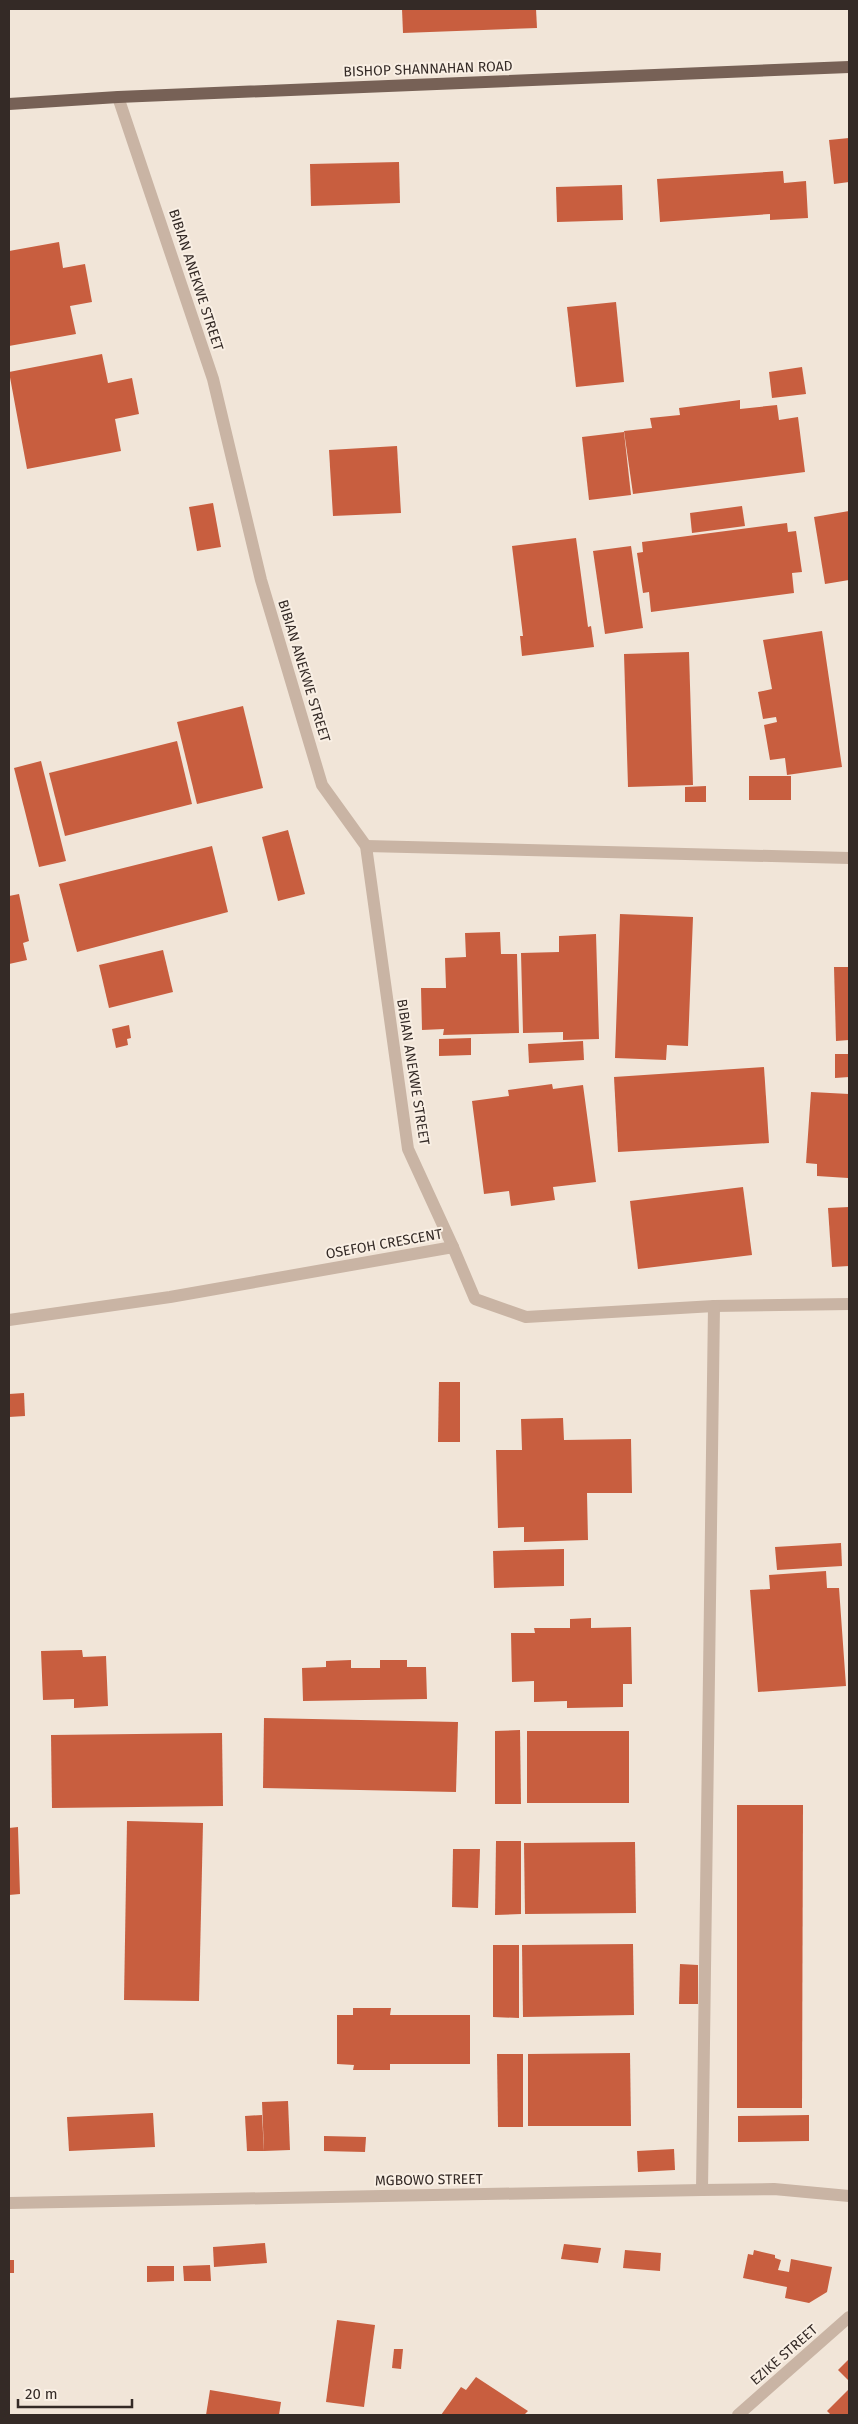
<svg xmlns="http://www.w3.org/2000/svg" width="858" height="2424" font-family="'Fira Sans',sans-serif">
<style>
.building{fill:#c85e3f}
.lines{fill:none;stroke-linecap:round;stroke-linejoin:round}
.minor{stroke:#c9b4a4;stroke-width:12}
.major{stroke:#776156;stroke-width:12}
.labels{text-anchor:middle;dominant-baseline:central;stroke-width:4;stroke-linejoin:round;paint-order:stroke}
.street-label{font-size:14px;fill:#342a26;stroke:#f9efe4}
</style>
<rect width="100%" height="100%" fill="#f1e5d8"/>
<g class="building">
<path d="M402,9H536L537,28L403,33Z"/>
<path d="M849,138V182L834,184L829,140Z"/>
<path d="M399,162L400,203L311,206L310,164Z"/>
<path d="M783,171L784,183L806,181L808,218L770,220V214L660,222L657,179Z"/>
<path d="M622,185L623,220L557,222L556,187Z"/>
<path d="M59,242L63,268L85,264L92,302L70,306L76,334L9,346V251Z"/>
<path d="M616,302L624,382L576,387L567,307Z"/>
<path d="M102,354L108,383L132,378L139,414L115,419L121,451L27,469L9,372Z"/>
<path d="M802,367L806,394L772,398L769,372Z"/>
<path d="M740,400V409L777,405L779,420L798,417L805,472L633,494L624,431L652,428L650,418L680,415L679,408Z"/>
<path d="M624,432L631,495L589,500L582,437Z"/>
<path d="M397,446L401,513L333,516L329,450Z"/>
<path d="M213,503L221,547L197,551L189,507Z"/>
<path d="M742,506L745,526L692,533L690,513Z"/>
<path d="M849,511V580L825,584L814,517Z"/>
<path d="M787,523L788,532L796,531L802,572L792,573L794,593L651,612L649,592L643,593L637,553L643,552L642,542Z"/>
<path d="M576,538L588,627L591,626L594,647L522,656L520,636H523L512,546Z"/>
<path d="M631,546L643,628L605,634L593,551Z"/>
<path d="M822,631L842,767L787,775L785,758L770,760L764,725L777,722L776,717L763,719L758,692L772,689L763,640Z"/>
<path d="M689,652L693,785L628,787L624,654Z"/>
<path d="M243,706L263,788L197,804L177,722Z"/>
<path d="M177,741L192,804L65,836L49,773Z"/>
<path d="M41,761L66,861L39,867L14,768Z"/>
<rect x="749" y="776" width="42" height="24"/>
<path d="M706,786V802H685V787Z"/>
<path d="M288,830L305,894L278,901L262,837Z"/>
<path d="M212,846L228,912L77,952L59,884Z"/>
<path d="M19,894L29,941L23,943L27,960L9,964V896Z"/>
<path d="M620,914L693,917L688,1046L667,1045L666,1060L615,1058Z"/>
<path d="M500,932L501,954H517L519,1033L443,1035L444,1029L422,1030L421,988H446L445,958L466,957L465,933Z"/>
<path d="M596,934L599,1039L563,1040V1032L523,1033L521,953L559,952V936Z"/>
<path d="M163,950L173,992L109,1008L99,965Z"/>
<path d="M834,967H849V1040L836,1041Z"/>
<path d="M129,1025L131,1038L127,1039L128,1045L116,1048L112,1029Z"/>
<path d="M471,1038V1055L439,1056V1039Z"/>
<path d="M583,1041L584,1060L529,1063L528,1044Z"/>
<path d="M835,1054H849V1077L835,1078Z"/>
<path d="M764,1067L769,1143L618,1152L614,1077Z"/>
<path d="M552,1084L553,1089L583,1085L596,1182L553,1187L555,1200L511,1206L509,1191L484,1194L472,1101L509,1096L508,1090Z"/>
<path d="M811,1092L849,1094L848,1178L817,1176V1164L806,1163Z"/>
<path d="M743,1187L752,1255L638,1269L630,1201Z"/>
<path d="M849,1207V1266L832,1267L828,1208Z"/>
<path d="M439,1382H460V1442H438Z"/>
<path d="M24,1393L25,1416L9,1417V1394Z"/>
<path d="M563,1418L564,1440L631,1439L632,1493H587L588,1540L524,1542V1527L498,1528L496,1450H522L521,1419Z"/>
<path d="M841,1543L842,1566L777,1570L775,1547Z"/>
<path d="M564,1549V1586L494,1588L493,1551Z"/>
<path d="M826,1571L827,1588H839L846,1686L758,1692L750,1590L770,1589L769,1575Z"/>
<path d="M591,1618V1628L631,1627L632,1684H623V1707L567,1708V1701L534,1702V1681L512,1682L511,1633H535L534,1628H570V1619Z"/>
<path d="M82,1650L83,1657L106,1656L108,1706L74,1708V1699L43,1700L41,1651Z"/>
<path d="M351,1660V1668H380V1660H407V1667H426L427,1699L303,1701L302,1668L326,1667V1661Z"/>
<path d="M264,1718L458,1722L456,1792L263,1788Z"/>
<path d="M520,1730L521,1804H495V1731Z"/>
<rect x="527" y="1731" width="102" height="72"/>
<path d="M222,1733L223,1806L52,1808L51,1735Z"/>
<path d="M737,1805H803L802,2108H737Z"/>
<path d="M127,1821L203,1823L199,2001L124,2000Z"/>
<path d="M18,1827L20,1894L9,1895V1828Z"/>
<path d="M496,1841H521V1914L495,1915Z"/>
<path d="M635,1842L636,1913L525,1914L524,1843Z"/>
<path d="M453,1849H480L478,1908L452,1907Z"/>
<path d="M633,1944L634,2015L523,2017L522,1945Z"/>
<path d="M493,1945H519V2018L493,2017Z"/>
<path d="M680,1964L698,1965V2004H679Z"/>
<path d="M353,2008H391L390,2015H470V2064H390V2070H353L354,2065L337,2064V2015H353Z"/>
<path d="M630,2053L631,2126H528V2054Z"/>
<path d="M497,2054H523V2127H498Z"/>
<path d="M288,2101L290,2150L264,2151L262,2102Z"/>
<path d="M153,2113L155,2147L69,2151L67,2117Z"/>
<path d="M262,2115L264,2151H247L245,2116Z"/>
<path d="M809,2115V2141L738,2142V2116Z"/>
<path d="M324,2136L366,2137L365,2152L324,2151Z"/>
<path d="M674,2149L675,2170L638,2172L637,2151Z"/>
<path d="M265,2243L267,2263L214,2267L213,2247Z"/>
<path d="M564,2244L601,2248L598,2263L561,2259Z"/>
<path d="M625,2250L661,2253L660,2271L623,2268Z"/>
<path d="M754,2250L775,2255V2258L781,2260L778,2270L789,2272L791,2259L832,2267L827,2292L809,2303L785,2298L787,2287L743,2278L748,2254L753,2255Z"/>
<rect x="9" y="2260" width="5" height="13"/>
<path d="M210,2265L211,2281H184L183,2266Z"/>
<path d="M147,2266H174V2281L147,2282Z"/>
<path d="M337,2320L375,2325L364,2407L326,2402Z"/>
<path d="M394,2349H403L401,2369L392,2368Z"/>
<path d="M849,2359V2381L838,2370Z"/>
<path d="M476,2377L528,2411L524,2415H441L461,2387L466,2390Z"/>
<path d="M849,2389V2415H831L827,2411Z"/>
<path d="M210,2390L281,2402L279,2415H206Z"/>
</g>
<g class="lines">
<g class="minor">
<path d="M118,97L213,379L261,580L322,785L366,846L408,1149L453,1247"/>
<path d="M366,846L849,858"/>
<path d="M9,1320L170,1297L453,1247L475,1299L526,1317L714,1306L849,1304"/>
<path d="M702,2190L714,1306"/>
<path d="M9,2203L702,2190L774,2189L849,2196"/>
<path d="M738,2415L849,2317"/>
</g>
<path class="major" d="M9,104L118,97L849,67"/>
</g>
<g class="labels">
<g class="street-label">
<text transform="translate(428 69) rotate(-2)">BISHOP SHANNAHAN ROAD</text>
<text transform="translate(196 280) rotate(72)">BIBIAN ANEKWE STREET</text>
<text transform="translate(304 671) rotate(73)">BIBIAN ANEKWE STREET</text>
<text transform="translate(413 1072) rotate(81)">BIBIAN ANEKWE STREET</text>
<text transform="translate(384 1244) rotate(-10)">OSEFOH CRESCENT</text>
<text transform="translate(429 2180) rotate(-1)">MGBOWO STREET</text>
<text transform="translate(784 2355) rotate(-41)">EZIKE STREET</text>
</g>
</g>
<rect width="858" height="2424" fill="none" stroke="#342a26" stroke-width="20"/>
<path d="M18 2399v8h114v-8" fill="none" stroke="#342a26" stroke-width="2.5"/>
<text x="25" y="2399" font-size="15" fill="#342a26" stroke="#f9efe4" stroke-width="4" paint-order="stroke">20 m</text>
</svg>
